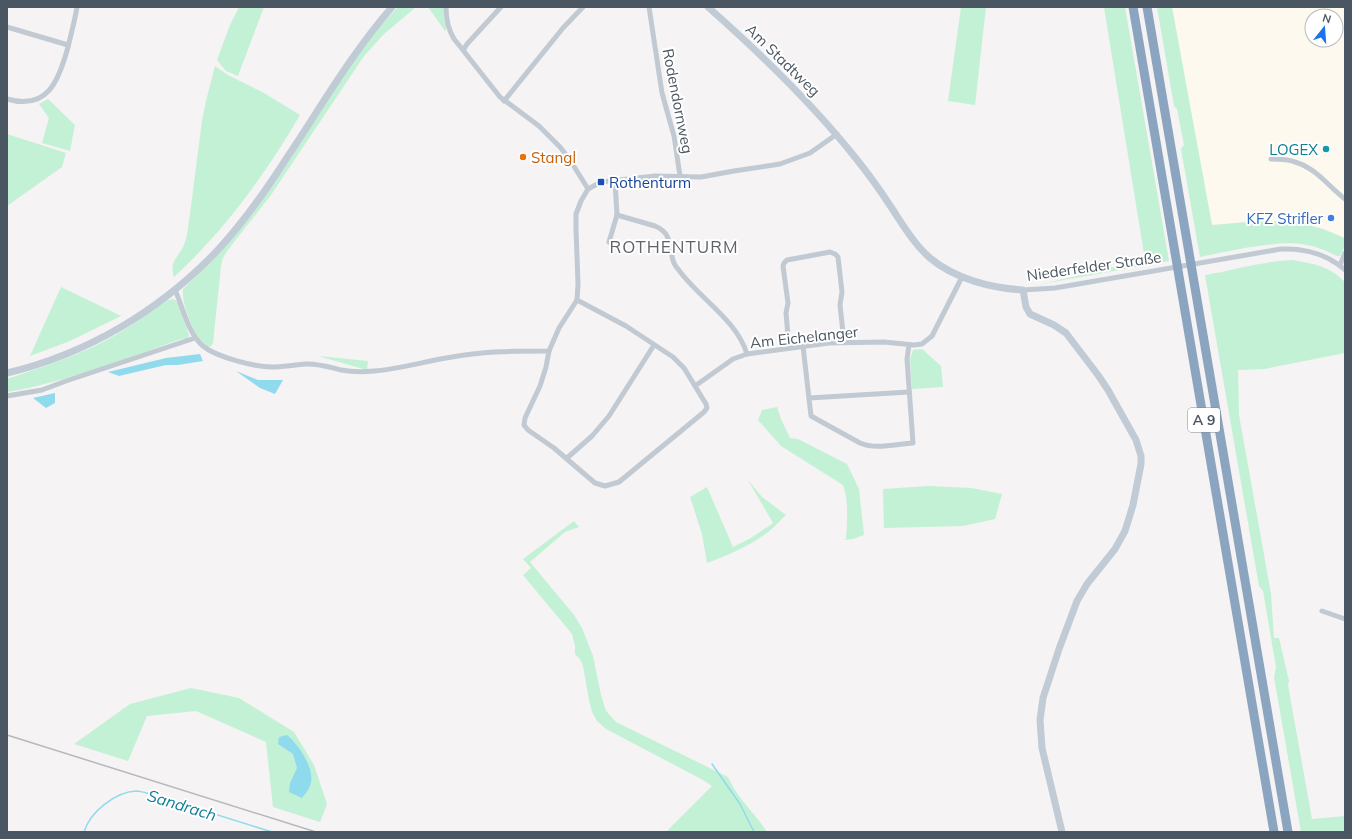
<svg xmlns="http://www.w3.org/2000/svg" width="1352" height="839" font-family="Mulish,sans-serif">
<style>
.commercial{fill:#fdf9ef;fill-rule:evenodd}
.green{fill:#c3f1d5}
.water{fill:#90daee}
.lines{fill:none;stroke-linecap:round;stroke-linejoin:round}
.stream{stroke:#90daee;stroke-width:1.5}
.street{stroke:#c1cad2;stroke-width:5}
.secondary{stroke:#c1cbd6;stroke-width:7}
.highway{stroke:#8ba5c1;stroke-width:9}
.rail{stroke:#b5b8bd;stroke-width:1.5}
.culture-dot{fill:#0f9aa8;stroke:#fff;stroke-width:1.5}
.food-dot{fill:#e8710a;stroke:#fff;stroke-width:1.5}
.transit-dot{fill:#1a4fb4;stroke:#fff;stroke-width:1.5}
.shop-dot{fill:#3f7fe0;stroke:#fff;stroke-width:1.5}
.labels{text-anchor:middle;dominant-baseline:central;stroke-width:4;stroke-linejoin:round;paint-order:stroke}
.shield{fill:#fff;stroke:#808990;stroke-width:1}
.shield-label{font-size:14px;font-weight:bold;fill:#4a5661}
.street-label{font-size:15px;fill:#4a5661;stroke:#fff}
.culture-label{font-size:15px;fill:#0d838f;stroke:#fff;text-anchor:end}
.food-label{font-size:15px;fill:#c56008;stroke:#fff;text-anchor:start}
.transit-label{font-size:15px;fill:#164399;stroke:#fff;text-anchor:start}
.shop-label{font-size:15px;fill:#366cbe;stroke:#fff;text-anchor:end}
.water-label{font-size:16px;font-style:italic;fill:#0c7c9b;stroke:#fff}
.quarter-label{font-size:17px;letter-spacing:1px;fill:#5f6368;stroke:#fff}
</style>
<rect width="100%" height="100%" fill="#f5f3f3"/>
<path class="commercial" d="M1172,7H1345V238L1323,229L1295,221H1259L1212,225ZM1312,16H1336V40H1312Z"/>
<g class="green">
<path d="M239,7H264L238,76L226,71L217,60L230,25Z"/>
<path d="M398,7H416L384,34L364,56L271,195L227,251L223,258L221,266L213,343L211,346L209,347C206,345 202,342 199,339C192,329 181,301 183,289L221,252L261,202L285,167L354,59L372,34Z"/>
<path d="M428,7H444V18L447,28L445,31Z"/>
<path d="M961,7H986L975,105L948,101Z"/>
<path d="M1104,7H1125L1169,261L1042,284L1145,260Z"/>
<path d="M1157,7H1172L1212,225L1259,221H1295L1323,229L1345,238V246L1340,256H1337C1327,251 1318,247 1307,245C1278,239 1230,251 1200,257L1181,149L1184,145L1177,109L1174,106Z"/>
<path d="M215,66L228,75L264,93L300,115C265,175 225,230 174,277C169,261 178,258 184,245C186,240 187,234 188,229L202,121L206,101Z"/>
<path d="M48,99L75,125L70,151L42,143L49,118L39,104Z"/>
<path d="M7,134L66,153L62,167L7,206Z"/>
<path d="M1293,260C1315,264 1329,266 1345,282V353L1264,369L1238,370L1239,415L1271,594L1274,638H1279L1289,681L1288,685L1312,819L1345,816V832H1301L1274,677L1276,667L1263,591L1259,586L1205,275C1234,270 1263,261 1293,260Z"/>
<path d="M61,287L121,316L70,341L30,356Z"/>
<path d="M173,299L177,301L189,335L188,339H182C124,359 67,382 7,392V379C39,368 71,358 101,343C125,331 146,315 168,300Z"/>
<path d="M922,349L941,366L943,387L912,389L910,359L913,350Z"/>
<path d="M318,356L368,361L367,370Z"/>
<path d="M777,407L781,419L790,438L798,439L847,464L859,489L864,535L853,539L842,540L846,539C847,522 849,501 843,485L781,446L758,420L762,410Z"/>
<path d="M748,480L762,497L786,515C780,520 775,527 768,532C750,546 728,555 707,563L702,534L690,497L707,487L733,547L751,538L773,523Z"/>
<path d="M928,486L971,488L1002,494L995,519L963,526L884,528L883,489Z"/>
<path d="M574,521L579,527L565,532L530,562L574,615L582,628L593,656L601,695L606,711L616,722L728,777C737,798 755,813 767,832H666L712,786L703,780L606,729L597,721L592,712L589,700L583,666L580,659L575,654V646L572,634L523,575L531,568L523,559Z"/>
<path d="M191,688L239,698L294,732L314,765L327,804L320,822L273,807L266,742L196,711L147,716L128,761L74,744L130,704Z"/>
</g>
<g class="water">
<path d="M200,354L203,361L178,365H166L119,376L108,372L166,358Z"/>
<path d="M236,371L258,380H283L275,394L260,388Z"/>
<path d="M55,393V403L46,408L33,398Z"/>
<path d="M287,735C298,744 314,767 311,782C310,788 306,793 302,798L289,792L290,783L297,768L293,754L278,744L279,737Z"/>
</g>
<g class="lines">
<g class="stream">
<path d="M712,764L740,804L754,832"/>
<path d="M84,832C90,812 115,792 136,791C142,791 149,794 154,795L272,832"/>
</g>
<g class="street">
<path d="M446,7C446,18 448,29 454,39C458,44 462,48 466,54L500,97L539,126L560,147L570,160L588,189"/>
<path d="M649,7L662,93L674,136L680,176"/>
<path d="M7,27L68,45"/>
<path d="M464,49L467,44L501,7"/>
<path d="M7,99C48,111 59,80 68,47C71,34 75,20 77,7"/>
<path d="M504,101L563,28L583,7"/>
<path d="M1271,159C1279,159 1288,159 1295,162C1316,168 1328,186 1345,199"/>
<path d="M615,181L617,215L655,226C674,234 668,249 674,263C675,266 679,270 681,273C702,300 737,321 747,354"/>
<path d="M609,242L617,215"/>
<path d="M1340,265L1345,253"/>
<path d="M175,290C183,307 188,334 203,346C216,357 255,367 272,367C283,367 294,365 305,364C317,363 329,367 341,370C352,372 363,372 374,371C400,369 426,361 452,357C484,351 516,351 549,351L559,328L577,300L578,284L576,229V214L581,201L588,189L601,182L655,176L701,177L734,171L780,164L810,153L837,134"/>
<path d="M1023,290L1055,288L1281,249C1305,248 1327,254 1345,270"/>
<path d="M577,300L626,326L673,357L684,368L695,386L733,359L747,354L829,343L884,342L914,345L922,344L932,336L962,277"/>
<path d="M803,346L811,416L860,443C876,450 896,444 913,443L907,359L909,345"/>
<path d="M789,348L786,313L788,303L783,266L784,263L787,260L830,252L835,254L838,257L842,292L840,305L844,342"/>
<path d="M549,351L546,367L540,386L525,418L524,425L528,430L554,448L595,483L605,486L619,482L704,412L707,408L706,404L695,386"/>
<path d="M7,396L42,390L66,381L195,338"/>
<path d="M809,398L909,392"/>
<path d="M567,458L592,436L609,416L654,345"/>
<path d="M1322,611L1345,619"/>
</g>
<g class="secondary">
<path d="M708,7C760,53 810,101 854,156C867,172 880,190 891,207C903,225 914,244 930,258C955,279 991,288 1023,290L1026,307L1030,314L1054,325L1066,333L1098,375L1108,390L1136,440L1141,456V464L1133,505L1125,531L1115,549L1087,584L1077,601L1059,649L1043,698L1040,720L1042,748L1062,832"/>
<path d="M7,373C87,354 159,311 216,252C243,223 267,189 288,156C322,105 352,53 392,7"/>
</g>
<g class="highway">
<path d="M1133,7L1274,832"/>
<path d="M1147,7L1288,832"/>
</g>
<path class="rail" d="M7,735L316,832"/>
</g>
<circle class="culture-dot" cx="1326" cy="149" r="4"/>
<circle class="food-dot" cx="523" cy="157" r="4"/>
<rect class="transit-dot" x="597" y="178" width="8" height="8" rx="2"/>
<circle class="shop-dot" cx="1331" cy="218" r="4"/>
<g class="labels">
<rect class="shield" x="1188" y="408" width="32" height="24" rx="3"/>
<g class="shield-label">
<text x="1204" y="420">A 9</text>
</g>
<g class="street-label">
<text transform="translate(783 60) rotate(44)">Am Stadtweg</text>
<text transform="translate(678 101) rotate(79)">Rodendornweg</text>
<text transform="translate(1094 266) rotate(-8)">Niederfelder Straße</text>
<text transform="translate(804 337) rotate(-6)">Am Eichelanger</text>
</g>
<g class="culture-label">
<text x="1318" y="149">LOGEX</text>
</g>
<g class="food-label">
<text x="531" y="157">Stangl</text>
</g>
<g class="transit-label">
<text x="609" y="182">Rothenturm</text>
</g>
<g class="shop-label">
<text x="1323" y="218">KFZ Strifler</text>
</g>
<g class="water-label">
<text transform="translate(182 805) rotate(17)">Sandrach</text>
</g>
<g class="quarter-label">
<text x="674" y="246">ROTHENTURM</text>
</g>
</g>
<rect width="1352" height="839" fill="none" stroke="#4a5661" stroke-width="16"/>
<g transform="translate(1324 28) rotate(17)"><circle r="19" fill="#ffffff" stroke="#b7bbc0"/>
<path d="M0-3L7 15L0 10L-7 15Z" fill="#1a73e8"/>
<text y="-6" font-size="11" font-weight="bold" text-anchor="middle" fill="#4a5661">N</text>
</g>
</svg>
